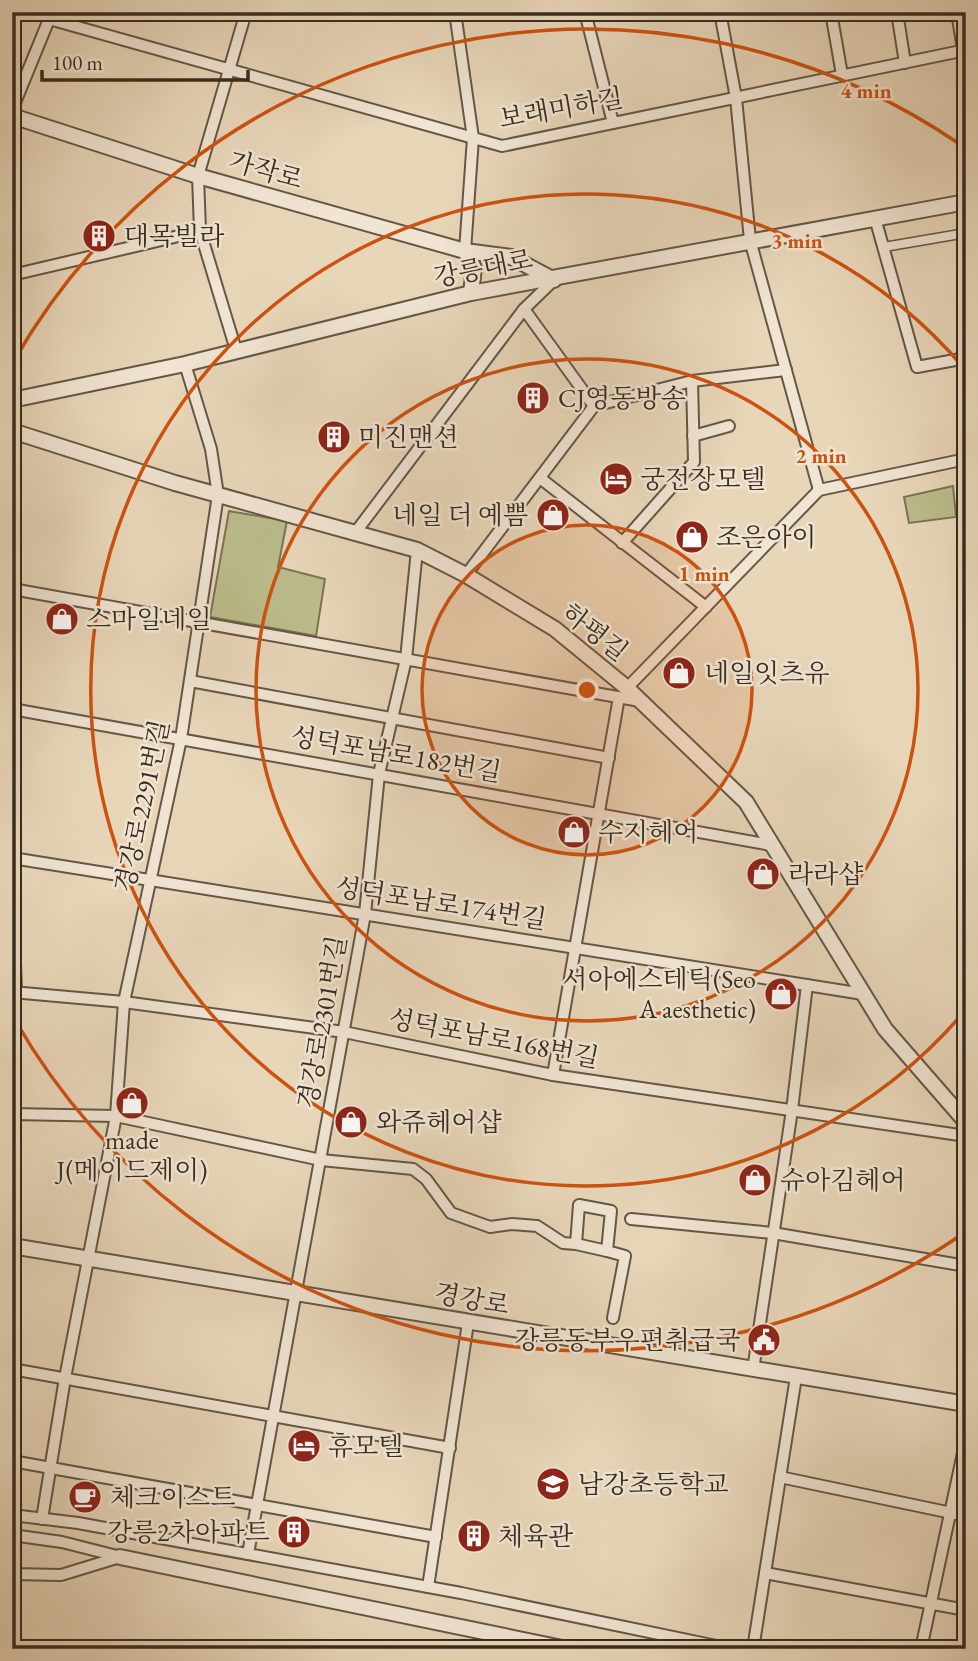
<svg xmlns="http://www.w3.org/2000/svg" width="978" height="1661" font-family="'EB Garamond','Noto Serif KR',serif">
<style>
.green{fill:#bbbc8c;stroke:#7a7456;stroke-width:2}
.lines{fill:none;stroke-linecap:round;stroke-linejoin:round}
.pedestrian-casing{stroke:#645746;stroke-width:11}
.minor-casing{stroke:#645746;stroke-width:14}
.tertiary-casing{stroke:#645746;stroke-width:18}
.pedestrian{stroke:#f0e4d2;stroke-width:8}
.minor{stroke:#f0e4d2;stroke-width:10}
.tertiary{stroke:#f0e4d2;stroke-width:14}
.ring{fill:none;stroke:#ce520f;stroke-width:3.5}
.labels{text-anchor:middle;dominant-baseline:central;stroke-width:5;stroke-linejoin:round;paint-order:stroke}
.street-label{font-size:26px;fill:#382d1f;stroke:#f0e4d2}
.poi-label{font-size:26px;fill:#382d1f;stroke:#f0e4d2;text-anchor:start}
.centre{fill:#ce520f;stroke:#f0e4d2;stroke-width:3.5}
.ring-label{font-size:21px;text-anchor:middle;font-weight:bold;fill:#ce520f;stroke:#f0e4d2;stroke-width:5;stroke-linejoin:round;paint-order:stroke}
</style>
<rect width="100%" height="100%" fill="#e8d6b9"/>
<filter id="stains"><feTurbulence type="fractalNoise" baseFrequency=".00286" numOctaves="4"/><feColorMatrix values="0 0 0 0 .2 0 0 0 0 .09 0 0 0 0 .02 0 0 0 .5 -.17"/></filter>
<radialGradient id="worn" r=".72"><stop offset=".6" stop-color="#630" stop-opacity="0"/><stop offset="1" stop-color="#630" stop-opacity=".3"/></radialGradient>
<g class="green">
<path d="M953,486L956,517L909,523L904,497Z"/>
<path d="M229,511L287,521L278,567L325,579L316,636L210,617Z"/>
</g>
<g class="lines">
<defs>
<path id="pedestrian" d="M884,247L966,233"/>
<g id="minor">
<path d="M455,12L473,138L465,251"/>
<path d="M585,12L613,123"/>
<path d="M720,12L736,98L750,240L819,490"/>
<path d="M831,12L842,75"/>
<path d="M897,12L905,63"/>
<path d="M957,12L966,68"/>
<path d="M49,19L502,146L966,50"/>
<path d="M12,110L52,12"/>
<path d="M875,218L917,367L966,358"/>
<path d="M12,275L200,231"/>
<path d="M524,309L594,406"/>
<path d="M236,350L200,231L198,176L246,12"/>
<path d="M693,436L729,426"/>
<path d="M540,478L706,607"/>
<path d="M355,533L524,309L554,280"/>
<path d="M622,543L694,462L692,381"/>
<path d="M466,575L594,406L692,381L786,370"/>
<path d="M12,589L640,701"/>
<path d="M190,681L609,758"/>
<path d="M627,688L819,490L966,459"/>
<path d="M12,709L771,845"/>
<path d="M12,858L863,994"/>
<path d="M12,881L16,991"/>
<path d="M12,992L124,1002L344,1032L553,1075L966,1136"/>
<path d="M553,1075L619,697"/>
<path d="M12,1114L116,1116L321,1160L413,1169L426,1179L451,1213L490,1227L512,1224L537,1226L563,1243L576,1244L579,1205L611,1211L607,1251L625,1256L613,1318"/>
<path d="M631,1219L773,1233L966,1266"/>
<path d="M576,1244L607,1251"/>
<path d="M12,1369L450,1448"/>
<path d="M753,1370L792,1110L807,985"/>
<path d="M12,1461L436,1537"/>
<path d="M780,1477L966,1516"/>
<path d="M12,1515L78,1523L461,1593L731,1649"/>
<path d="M42,1519L65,1378L116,1116L124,1002L181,739L218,495L211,449L185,364"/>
<path d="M12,1535L62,1542L117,1556"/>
<path d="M248,1554L365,914L379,774L406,659L417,550"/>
<path d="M765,1573L966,1610"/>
<path d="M12,1574L61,1575L120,1557"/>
<path d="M428,1587L468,1323"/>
<path d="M753,1649L796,1377"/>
<path d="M921,1649L966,1439"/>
</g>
<g id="tertiary">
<path d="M12,116L198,176L465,251L474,268L471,293"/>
<path d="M465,251L511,257L554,280"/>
<path d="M12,400L185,364L471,293L966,202"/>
<path d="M12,431L175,483L417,550L466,575L555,629L627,688L746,802L885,1029L966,1122"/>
<path d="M12,1246L966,1404"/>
<path d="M120,1557L567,1649"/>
</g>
</defs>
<use href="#pedestrian" class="pedestrian-casing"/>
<use href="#minor" class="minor-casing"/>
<use href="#tertiary" class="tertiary-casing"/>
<use href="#pedestrian" class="pedestrian"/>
<use href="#minor" class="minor"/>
<use href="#tertiary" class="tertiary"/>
</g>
<circle cx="587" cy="690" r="165" fill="#ce520f" fill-opacity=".12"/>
<g class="ring">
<circle cx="587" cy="690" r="165"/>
<circle cx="587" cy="690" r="331"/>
<path d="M964 1012A496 496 0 1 1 964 368"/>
<path d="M961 1235A661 661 0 0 1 15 1020M15 359A661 661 0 0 1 961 145"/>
</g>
<defs>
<symbol id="building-disc" viewBox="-11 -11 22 22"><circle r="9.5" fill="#8f2418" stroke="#f0e4d2"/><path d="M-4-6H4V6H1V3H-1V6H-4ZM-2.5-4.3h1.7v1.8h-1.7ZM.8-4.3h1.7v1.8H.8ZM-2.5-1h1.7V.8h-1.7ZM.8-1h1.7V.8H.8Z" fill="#fff"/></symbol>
<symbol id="hotel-disc" viewBox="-11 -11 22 22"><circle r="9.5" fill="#8f2418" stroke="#f0e4d2"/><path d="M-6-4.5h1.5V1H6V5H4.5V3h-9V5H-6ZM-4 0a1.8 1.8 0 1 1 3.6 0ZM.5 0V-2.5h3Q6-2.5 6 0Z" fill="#fff"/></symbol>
<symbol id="shop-disc" viewBox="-11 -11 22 22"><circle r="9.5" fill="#8f2418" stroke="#f0e4d2"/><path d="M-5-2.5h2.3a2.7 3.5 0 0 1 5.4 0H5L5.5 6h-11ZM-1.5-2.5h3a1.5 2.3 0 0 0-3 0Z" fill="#fff"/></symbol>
<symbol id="civic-disc" viewBox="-11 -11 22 22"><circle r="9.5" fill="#8f2418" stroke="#f0e4d2"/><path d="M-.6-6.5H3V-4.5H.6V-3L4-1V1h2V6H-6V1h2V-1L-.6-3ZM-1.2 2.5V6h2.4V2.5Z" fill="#fff"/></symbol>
<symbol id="school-disc" viewBox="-11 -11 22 22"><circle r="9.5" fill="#8f2418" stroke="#f0e4d2"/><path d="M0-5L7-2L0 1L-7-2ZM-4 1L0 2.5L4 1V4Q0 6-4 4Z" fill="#fff"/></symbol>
<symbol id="cafe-disc" viewBox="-11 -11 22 22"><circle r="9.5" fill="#8f2418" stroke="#f0e4d2"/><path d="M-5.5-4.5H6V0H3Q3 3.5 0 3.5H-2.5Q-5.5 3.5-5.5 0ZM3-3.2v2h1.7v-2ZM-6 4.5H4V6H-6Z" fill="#fff"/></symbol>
</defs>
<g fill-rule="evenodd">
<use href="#building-disc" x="80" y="217" width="38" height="38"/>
<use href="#building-disc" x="514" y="379" width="38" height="38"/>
<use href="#building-disc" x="315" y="418" width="38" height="38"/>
<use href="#hotel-disc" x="597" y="460" width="38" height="38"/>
<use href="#shop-disc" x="534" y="496" width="38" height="38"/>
<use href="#shop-disc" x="673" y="518" width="38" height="38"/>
<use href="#shop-disc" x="43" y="600" width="38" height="38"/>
<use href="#shop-disc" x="660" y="654" width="38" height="38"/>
<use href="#shop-disc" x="555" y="813" width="38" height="38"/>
<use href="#shop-disc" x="744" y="855" width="38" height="38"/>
<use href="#shop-disc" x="762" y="975" width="38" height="38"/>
<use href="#shop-disc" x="113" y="1084" width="38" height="38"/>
<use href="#shop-disc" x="332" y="1103" width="38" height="38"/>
<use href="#shop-disc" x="736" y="1161" width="38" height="38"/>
<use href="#civic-disc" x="745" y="1321" width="38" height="38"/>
<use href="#hotel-disc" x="285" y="1427" width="38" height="38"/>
<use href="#school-disc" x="534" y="1465" width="38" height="38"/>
<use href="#cafe-disc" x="66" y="1478" width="38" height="38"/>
<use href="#building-disc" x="275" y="1513" width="38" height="38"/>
<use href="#building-disc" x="455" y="1517" width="38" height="38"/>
</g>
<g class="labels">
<g class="street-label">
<text transform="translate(561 108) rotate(-10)">보래미하길</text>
<text transform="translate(266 170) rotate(16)">가작로</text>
<text transform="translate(483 268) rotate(-11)">강릉대로</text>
<text transform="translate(595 632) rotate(38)">하평길</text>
<text transform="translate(396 754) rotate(10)">성덕포남로182번길</text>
<text transform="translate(142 806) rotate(-78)">경강로2291번길</text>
<text transform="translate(441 903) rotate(9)">성덕포남로174번길</text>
<text transform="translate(322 1022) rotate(-80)">경강로2301번길</text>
<text transform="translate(494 1038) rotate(11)">성덕포남로168번길</text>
<text transform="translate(472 1299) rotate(10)">경강로</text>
</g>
<g class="poi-label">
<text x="124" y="236">대목빌라</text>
<text x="558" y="398">CJ영동방송</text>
<text x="358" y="437">미진맨션</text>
<text x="640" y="479">궁전장모텔</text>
<text x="528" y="515" text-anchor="end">네일 더 예쁨</text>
<text x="716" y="537">조은아이</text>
<text x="86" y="619">스마일네일</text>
<text x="704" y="673">네일잇츠유</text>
<text x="598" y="832">수지헤어</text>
<text x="788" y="874">라라샵</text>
<text x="756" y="979" text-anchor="end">서아에스테틱(Seo<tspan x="756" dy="30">A aesthetic)</tspan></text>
<text x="376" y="1122">와쥬헤어샵</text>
<text x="132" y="1140" text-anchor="middle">made<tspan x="132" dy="30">J(메이드제이)</tspan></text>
<text x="780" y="1180">슈아김헤어</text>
<text x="740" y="1340" text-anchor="end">강릉동부우편취급국</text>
<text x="328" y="1446">휴모텔</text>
<text x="578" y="1484">남강초등학교</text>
<text x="110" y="1497">체크이스트</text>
<text x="270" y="1532" text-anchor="end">강릉2차아파트</text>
<text x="498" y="1536">체육관</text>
</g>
</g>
<circle cx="587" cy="690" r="10" class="centre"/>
<g class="ring-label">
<text x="866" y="98">4 min</text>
<text x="797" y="248">3 min</text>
<text x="821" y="463">2 min</text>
<text x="704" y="581">1 min</text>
</g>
<rect width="978" height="1661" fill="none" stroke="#e8d6b9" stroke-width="42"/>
<rect x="14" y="14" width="950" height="1633" fill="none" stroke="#382d1f" stroke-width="3.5"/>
<rect x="21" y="21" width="936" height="1619" fill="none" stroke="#382d1f" stroke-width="2"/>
<path d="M42 70v10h206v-10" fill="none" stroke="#382d1f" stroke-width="3.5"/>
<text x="52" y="70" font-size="21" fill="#382d1f" stroke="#f0e4d2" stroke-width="5" paint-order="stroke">100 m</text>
<rect width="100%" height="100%" filter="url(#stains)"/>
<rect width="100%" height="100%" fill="url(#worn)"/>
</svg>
